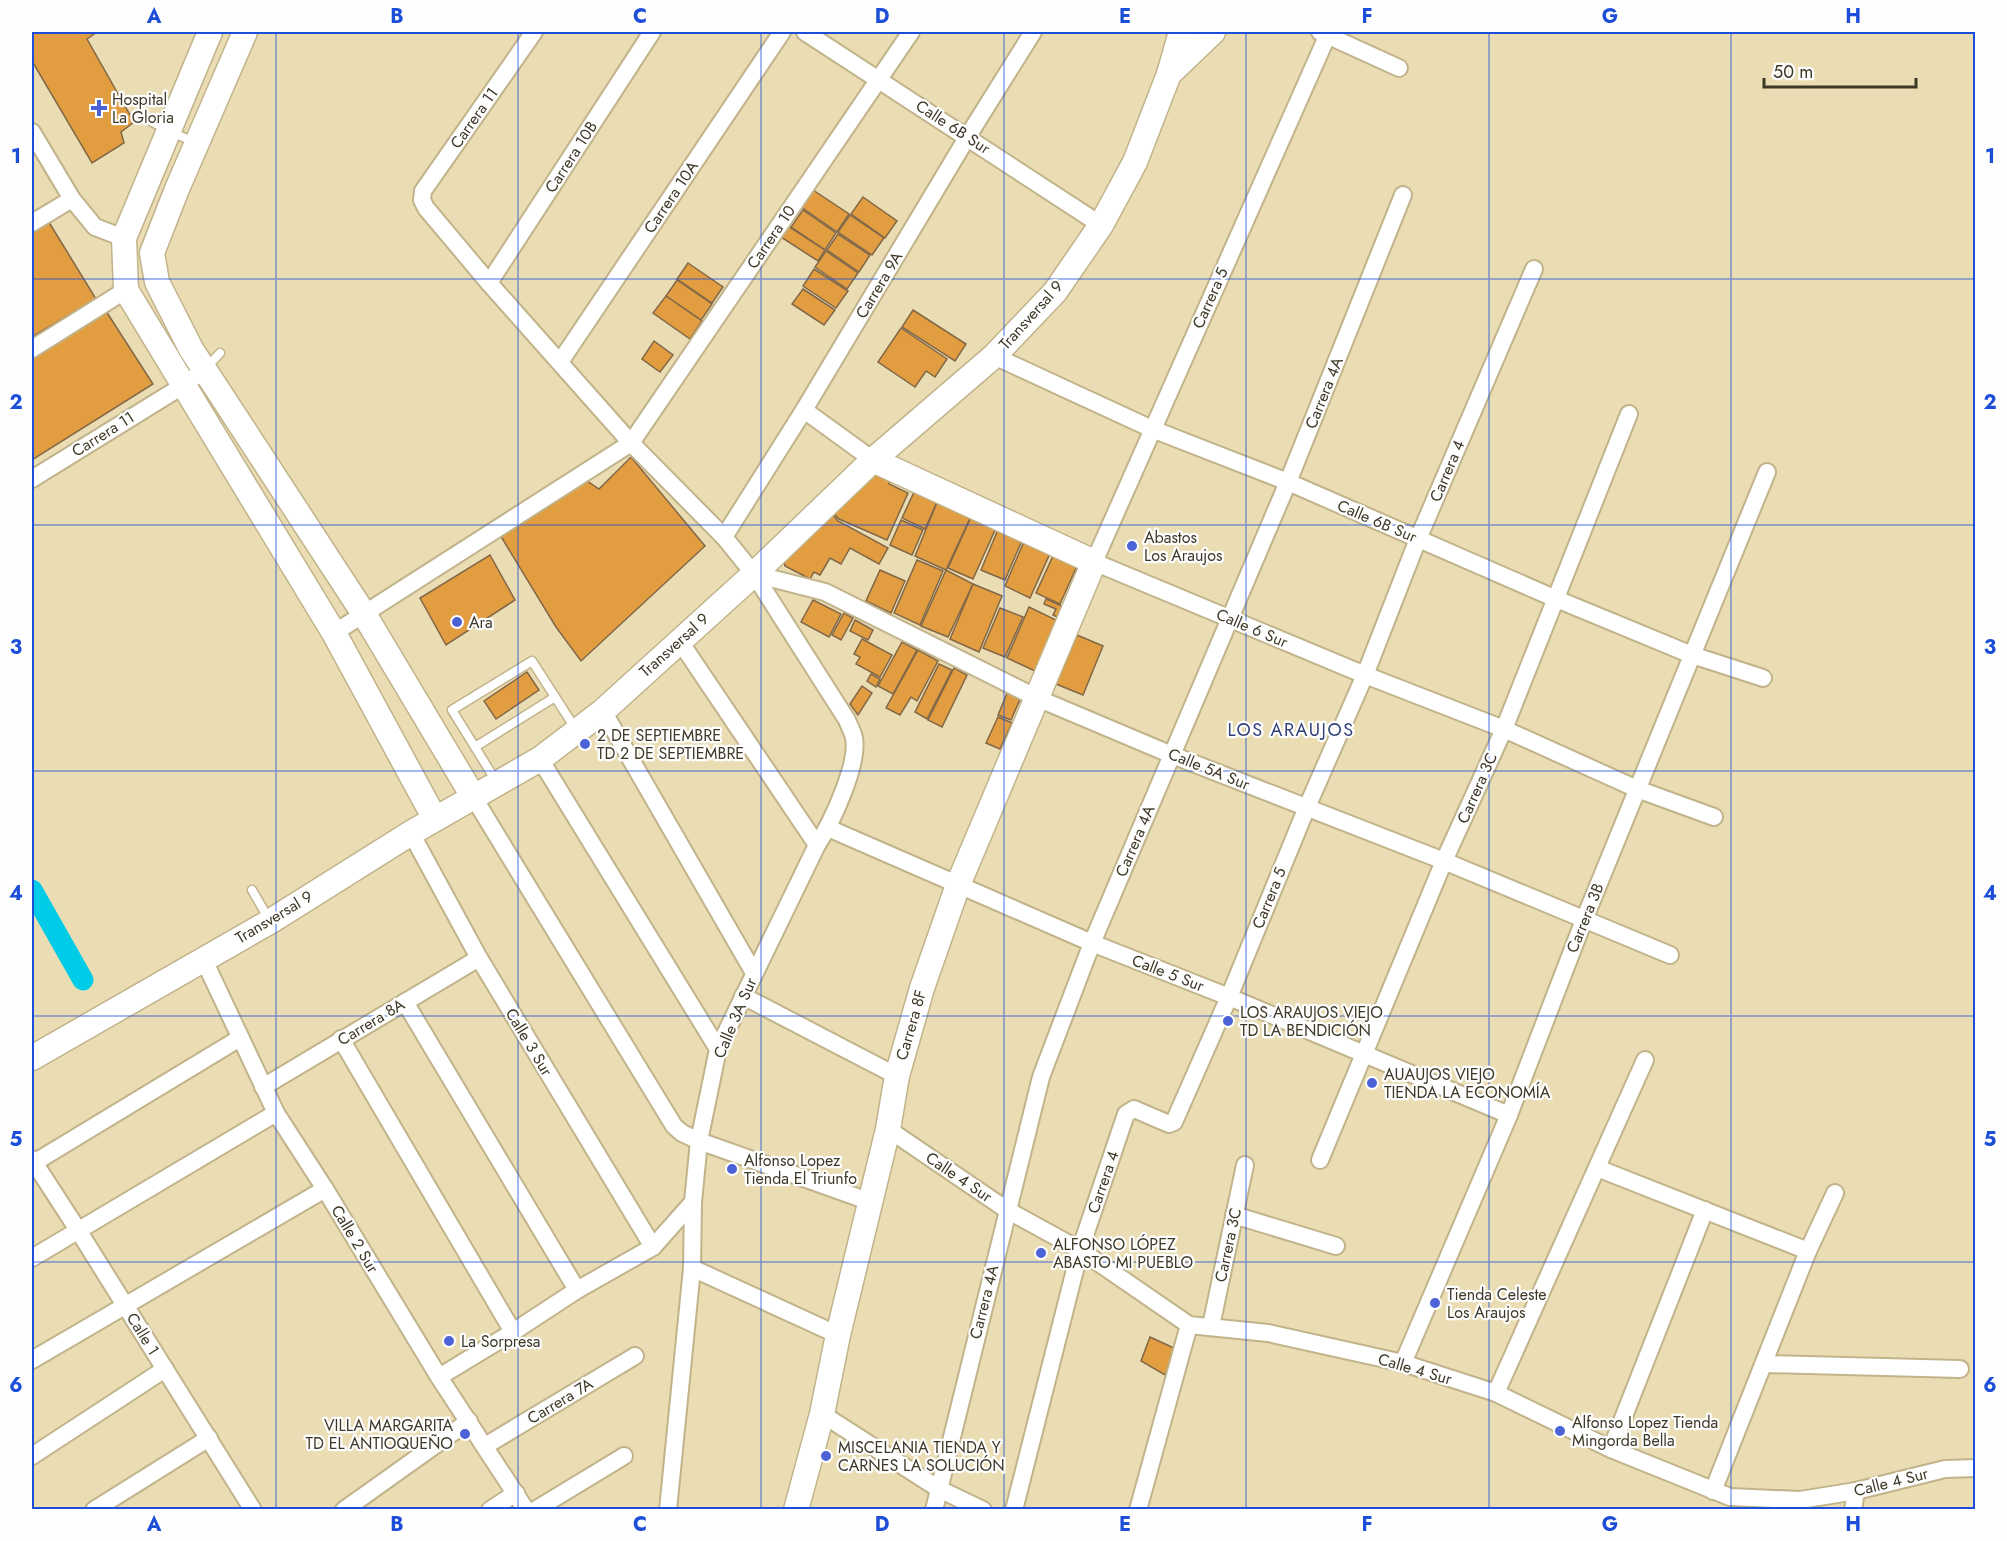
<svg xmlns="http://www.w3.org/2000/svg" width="2007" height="1541" font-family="Jost,sans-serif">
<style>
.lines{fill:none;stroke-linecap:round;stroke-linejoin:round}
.canal{stroke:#01cce7;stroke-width:21}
.building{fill:#e29d40;stroke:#816747;stroke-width:1.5}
.lane-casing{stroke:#c1b38a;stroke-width:11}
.street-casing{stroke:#c1b38a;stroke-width:20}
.secondary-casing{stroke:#c1b38a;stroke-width:27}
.lane{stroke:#fff;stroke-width:8}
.street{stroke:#fff;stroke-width:16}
.secondary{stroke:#fff;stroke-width:24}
.grid{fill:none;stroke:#1d4ed8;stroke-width:1.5;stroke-opacity:0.55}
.poi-dot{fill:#4c62d7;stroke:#fefefe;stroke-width:2}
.labels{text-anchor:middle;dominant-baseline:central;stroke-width:4.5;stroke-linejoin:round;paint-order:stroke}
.poi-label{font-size:16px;fill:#3e3827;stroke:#fefefe;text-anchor:start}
.street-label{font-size:16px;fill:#3e3827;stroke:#fefefe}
.neighbourhood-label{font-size:18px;letter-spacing:1.5px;fill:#313f79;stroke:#fefefe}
.neatline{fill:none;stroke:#1d4ed8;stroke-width:2}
.grid-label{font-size:20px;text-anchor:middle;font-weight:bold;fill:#1d4ed8}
</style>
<rect width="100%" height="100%" fill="#ebddb3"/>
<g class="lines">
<path class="canal" d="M32,890L83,980"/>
</g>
<g class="building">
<path d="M32,32H97L87,39L134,122L121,132L124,143L92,163L32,61Z"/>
<path d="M813,190L849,214L837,232L801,207Z"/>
<path d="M863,197L897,221L885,238L851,214Z"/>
<path d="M803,210L836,233L825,250L791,227Z"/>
<path d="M850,215L884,238L872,255L838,232Z"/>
<path d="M47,219L96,299L32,337V228Z"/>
<path d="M788,226L825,250L818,261L781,237Z"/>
<path d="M838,234L870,255L859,272L827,250Z"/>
<path d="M826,251L858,273L847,289L815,267Z"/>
<path d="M688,263L723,287L712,303L677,279Z"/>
<path d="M814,269L848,291L836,308L803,286Z"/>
<path d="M677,280L712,304L701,320L666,296Z"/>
<path d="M803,289L835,310L824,325L792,304Z"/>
<path d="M666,296L702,321L690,339L653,313Z"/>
<path d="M104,308L153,384L32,460V353Z"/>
<path d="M913,310L966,344L955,361L902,327Z"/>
<path d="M901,328L947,359L935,377L926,371L915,387L878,362Z"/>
<path d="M654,341L673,355L660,372L642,359Z"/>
<path d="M631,457L705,546L581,661L556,627L500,535L587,481L599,489Z"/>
<path d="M876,473L892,477L889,484L908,493L887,540L839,519L834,514Z"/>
<path d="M915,490L938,500L925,529L902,518Z"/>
<path d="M938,500L972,514L946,570L915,556Z"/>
<path d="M831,513L838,521L888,548L879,564L850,548L841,564L830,558L820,575L814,572L810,579L785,566L783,558Z"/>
<path d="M971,517L996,528L973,579L948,568Z"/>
<path d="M901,520L923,530L912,555L890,545Z"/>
<path d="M999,527L1023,538L1005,580L981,570Z"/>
<path d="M1025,539L1051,551L1030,598L1005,586Z"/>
<path d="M490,555L515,600L446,645L420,598Z"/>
<path d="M1053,556L1077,566L1060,604L1036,593Z"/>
<path d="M917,560L943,571L920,625L894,613Z"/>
<path d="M880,570L905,581L891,613L866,601Z"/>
<path d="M946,570L973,584L948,637L921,626Z"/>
<path d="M973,584L1002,596L979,652L950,639Z"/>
<path d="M1046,599L1064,607L1059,618L1053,615L1056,609L1044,604Z"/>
<path d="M813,600L841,614L829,637L801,622Z"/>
<path d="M1029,607L1058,621L1037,672L1007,658Z"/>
<path d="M1000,608L1023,617L1005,657L983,648Z"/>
<path d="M844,613L853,618L841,640L832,635Z"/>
<path d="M855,620L873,630L868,640L850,631Z"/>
<path d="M1077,635L1103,646L1083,695L1056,684Z"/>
<path d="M862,639L892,655L880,677L856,664L860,657L854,654Z"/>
<path d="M902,642L917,650L893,694L878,686Z"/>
<path d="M918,650L938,661L917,701L911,697L900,715L886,708Z"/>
<path d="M939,664L952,670L927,719L915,712Z"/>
<path d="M954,668L967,675L942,727L928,720Z"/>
<path d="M527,672L539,690L496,719L484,701Z"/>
<path d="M871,674L880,679L876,687L867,681Z"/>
<path d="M862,686L872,693L858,715L850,704Z"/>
<path d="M1008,691L1021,697L1011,720L998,715Z"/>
<path d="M998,717L1012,723L1000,749L986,743Z"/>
<path d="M1150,1337L1176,1349L1165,1375L1141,1361Z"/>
</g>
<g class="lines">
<defs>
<g id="lane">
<path d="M152,122L195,143"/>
<path d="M206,368L220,353"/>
<path d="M475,747L555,697"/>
<path d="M496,781L452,710L532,661L575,728"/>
<path d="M252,890L270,921"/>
</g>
<g id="street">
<path d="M534,32L423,191L422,200L426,208L489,283L631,443L724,537L754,574L847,720C849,726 853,732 854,738C859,764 832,822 817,845L718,1049L699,1141L693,1202L692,1268L668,1510"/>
<path d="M805,32L1101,225"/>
<path d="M1320,32L1399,68"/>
<path d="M1329,32L1094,562L1365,675L1504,729L1637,789L1714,817"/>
<path d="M32,132L72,199L95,227L124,238"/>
<path d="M32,223L72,199"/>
<path d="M489,283L652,32"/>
<path d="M32,349L126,290"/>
<path d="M994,356L1152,429L1288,482L1554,598L1692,655L1763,678"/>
<path d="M560,362L782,32"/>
<path d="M804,410L873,460"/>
<path d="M32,479L184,385L205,369"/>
<path d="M724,537L804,410L968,136L1033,32"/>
<path d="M754,574L825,592L1037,698L1172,755L1444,861L1670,955"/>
<path d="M334,633L631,443L911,32"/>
<path d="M679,640L817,845"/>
<path d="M603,711L754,973"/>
<path d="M540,759L718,1049"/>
<path d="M474,798L674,1126L682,1133L699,1141L871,1202"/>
<path d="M828,828L1092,943L1229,997L1509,1115"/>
<path d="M411,833L479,958L653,1247"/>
<path d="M203,958L276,1113L325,1189L439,1377L526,1510"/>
<path d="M743,996L897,1076"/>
<path d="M405,1002L577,1290"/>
<path d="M341,1039L513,1332"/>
<path d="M263,1087L479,958"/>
<path d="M888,1129L1007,1210L1080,1250L1189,1325L1268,1333L1403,1363L1496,1393L1611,1449L1730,1497L1800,1500L1856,1491L1945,1469L1976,1468"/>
<path d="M32,1159L78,1230L253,1510"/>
<path d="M1320,1160L1444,861L1504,729L1629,414"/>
<path d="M32,1164L240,1038"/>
<path d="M1597,1168L1808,1251"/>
<path d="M1234,1215L1336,1246"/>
<path d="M32,1258L276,1113"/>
<path d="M692,1268L838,1335"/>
<path d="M1211,1326L1245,1165"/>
<path d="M32,1360L325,1189"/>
<path d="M1403,1363L1509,1115L1584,920L1767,472"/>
<path d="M1764,1364L1960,1369"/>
<path d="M439,1377L513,1332L577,1290L653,1247L693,1202"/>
<path d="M1496,1393L1645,1060"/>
<path d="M822,1414L939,1489L983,1510"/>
<path d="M485,1446L635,1356"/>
<path d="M1611,1449L1705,1210"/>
<path d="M32,1456L165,1369"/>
<path d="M1713,1491L1808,1251L1835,1193"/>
<path d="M94,1510L209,1438"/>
<path d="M344,1510L469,1421"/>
<path d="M490,1510L516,1493"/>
<path d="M535,1510L624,1456"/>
<path d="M934,1510L1041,1077L1092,943L1288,482L1403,195"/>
<path d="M1014,1510L1080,1250L1126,1114L1134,1109L1169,1124L1174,1122L1229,997L1307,807L1365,675L1418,539L1534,269"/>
<path d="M1138,1510L1189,1325"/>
<path d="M1853,1510L1856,1491"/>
</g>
<g id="secondary">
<path d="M210,32L124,238L126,290L334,633L435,819"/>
<path d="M245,32L177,189L152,253L157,282L191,349L364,614L474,798"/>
<path d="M1169,74L1213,32"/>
<path d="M32,1058L271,921L411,833L540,759L603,711L754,574L873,460L994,356L1055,292L1101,225L1135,162L1169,74L1181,32"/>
<path d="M796,1510L822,1414L838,1335L888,1129L897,1076L922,988L958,885L1094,562L873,460"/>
</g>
</defs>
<use href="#lane" class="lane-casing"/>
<use href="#street" class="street-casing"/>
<use href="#secondary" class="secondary-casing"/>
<use href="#lane" class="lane"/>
<use href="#street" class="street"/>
<use href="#secondary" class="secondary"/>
</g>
<path class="grid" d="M276,32V1510M518,32V1510M761,32V1510M1004,32V1510M1246,32V1510M1489,32V1510M1731,32V1510M32,279H1976M32,525H1976M32,771H1976M32,1016H1976M32,1262H1976"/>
<g class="poi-dot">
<path d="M96 99h6v6h6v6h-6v6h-6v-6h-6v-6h6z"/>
<circle cx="1132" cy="546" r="6"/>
<circle cx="457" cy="622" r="6"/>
<circle cx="585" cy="744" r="6"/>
<circle cx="1228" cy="1021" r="6"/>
<circle cx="1372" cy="1083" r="6"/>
<circle cx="732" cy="1169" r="6"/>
<circle cx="1041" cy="1253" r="6"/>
<circle cx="1435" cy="1303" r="6"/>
<circle cx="449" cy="1341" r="6"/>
<circle cx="1560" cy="1431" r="6"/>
<circle cx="465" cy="1434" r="6"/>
<circle cx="826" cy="1456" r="6"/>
</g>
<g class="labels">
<g class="poi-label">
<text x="112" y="99">Hospital<tspan x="112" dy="18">La Gloria</tspan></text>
<text x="1144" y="537">Abastos<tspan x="1144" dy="18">Los Araujos</tspan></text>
<text x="469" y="622">Ara</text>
<text x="597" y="735">2 DE SEPTIEMBRE<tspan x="597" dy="18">TD 2 DE SEPTIEMBRE</tspan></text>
<text x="1240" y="1012">LOS ARAUJOS VIEJO<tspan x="1240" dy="18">TD LA BENDICIÓN</tspan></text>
<text x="1384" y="1074">AUAUJOS VIEJO<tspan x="1384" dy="18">TIENDA LA ECONOMÍA</tspan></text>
<text x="744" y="1160">Alfonso Lopez<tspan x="744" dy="18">Tienda El Triunfo</tspan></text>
<text x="1053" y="1244">ALFONSO LÓPEZ<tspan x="1053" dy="18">ABASTO MI PUEBLO</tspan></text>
<text x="1447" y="1294">Tienda Celeste<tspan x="1447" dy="18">Los Araujos</tspan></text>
<text x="461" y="1341">La Sorpresa</text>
<text x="1572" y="1422">Alfonso Lopez Tienda<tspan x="1572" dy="18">Mingorda Bella</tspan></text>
<text x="453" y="1425" text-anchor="end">VILLA MARGARITA<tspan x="453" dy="18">TD EL ANTIOQUEÑO</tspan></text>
<text x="838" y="1447">MISCELANIA TIENDA Y<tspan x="838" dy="18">CARNES LA SOLUCIÓN</tspan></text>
</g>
<g class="street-label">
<text transform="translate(474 118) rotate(-55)">Carrera 11</text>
<text transform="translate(953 127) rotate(33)">Calle 6B Sur</text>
<text transform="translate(571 157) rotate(-57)">Carrera 10B</text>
<text transform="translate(671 197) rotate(-56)">Carrera 10A</text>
<text transform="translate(771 237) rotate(-56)">Carrera 10</text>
<text transform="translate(879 285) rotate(-59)">Carrera 9A</text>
<text transform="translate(1210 298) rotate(-66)">Carrera 5</text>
<text transform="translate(1031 315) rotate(-48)">Transversal 9</text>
<text transform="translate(1324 393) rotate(-68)">Carrera 4A</text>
<text transform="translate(103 434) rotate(-32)">Carrera 11</text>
<text transform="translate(1447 471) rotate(-67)">Carrera 4</text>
<text transform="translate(1377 521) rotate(23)">Calle 6B Sur</text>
<text transform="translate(1252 628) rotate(23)">Calle 6 Sur</text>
<text transform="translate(674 645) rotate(-42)">Transversal 9</text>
<text transform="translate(1209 769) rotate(22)">Calle 5A Sur</text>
<text transform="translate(1477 788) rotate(-66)">Carrera 3C</text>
<text transform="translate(1135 841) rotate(-67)">Carrera 4A</text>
<text transform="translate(1269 898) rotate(-68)">Carrera 5</text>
<text transform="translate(274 917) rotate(-31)">Transversal 9</text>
<text transform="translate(1585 918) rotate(-68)">Carrera 3B</text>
<text transform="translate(1168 973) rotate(21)">Calle 5 Sur</text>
<text transform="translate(735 1018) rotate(-67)">Calle 3A Sur</text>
<text transform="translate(371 1022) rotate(-31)">Carrera 8A</text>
<text transform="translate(911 1025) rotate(-74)">Carrera 8F</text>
<text transform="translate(529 1042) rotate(59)">Calle 3 Sur</text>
<text transform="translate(959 1177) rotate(34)">Calle 4 Sur</text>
<text transform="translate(1103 1182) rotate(-71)">Carrera 4</text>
<text transform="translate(355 1239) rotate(59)">Calle 2 Sur</text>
<text transform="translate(1228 1245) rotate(-78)">Carrera 3C</text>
<text transform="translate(984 1302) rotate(-76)">Carrera 4A</text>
<text transform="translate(143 1334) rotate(58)">Calle 1</text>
<text transform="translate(1415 1369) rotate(16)">Calle 4 Sur</text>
<text transform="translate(560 1401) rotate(-31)">Carrera 7A</text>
<text transform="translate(1891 1482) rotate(-14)">Calle 4 Sur</text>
</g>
<g class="neighbourhood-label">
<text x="1291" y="730">LOS ARAUJOS</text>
</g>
</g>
<rect width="2007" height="1541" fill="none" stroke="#fefefe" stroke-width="66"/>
<path d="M1764 78v9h152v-9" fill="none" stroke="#3e3827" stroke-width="3"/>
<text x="1773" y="78" font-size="18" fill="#3e3827" stroke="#fefefe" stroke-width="4.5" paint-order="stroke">50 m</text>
<rect x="33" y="33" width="1941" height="1475" class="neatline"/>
<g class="grid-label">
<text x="154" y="23">A</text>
<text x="397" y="23">B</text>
<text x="640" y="23">C</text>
<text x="882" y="23">D</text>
<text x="1125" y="23">E</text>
<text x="1367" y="23">F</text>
<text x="1610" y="23">G</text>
<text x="1853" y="23">H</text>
<text x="16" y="163">1</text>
<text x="1990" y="163">1</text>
<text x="16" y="409">2</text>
<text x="1990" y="409">2</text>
<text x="16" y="654">3</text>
<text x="1990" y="654">3</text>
<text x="16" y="900">4</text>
<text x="1990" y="900">4</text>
<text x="16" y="1146">5</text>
<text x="1990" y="1146">5</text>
<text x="16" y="1392">6</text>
<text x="1990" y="1392">6</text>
<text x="154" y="1531">A</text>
<text x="397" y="1531">B</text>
<text x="640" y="1531">C</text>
<text x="882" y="1531">D</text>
<text x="1125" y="1531">E</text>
<text x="1367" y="1531">F</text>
<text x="1610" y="1531">G</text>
<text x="1853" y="1531">H</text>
</g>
</svg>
